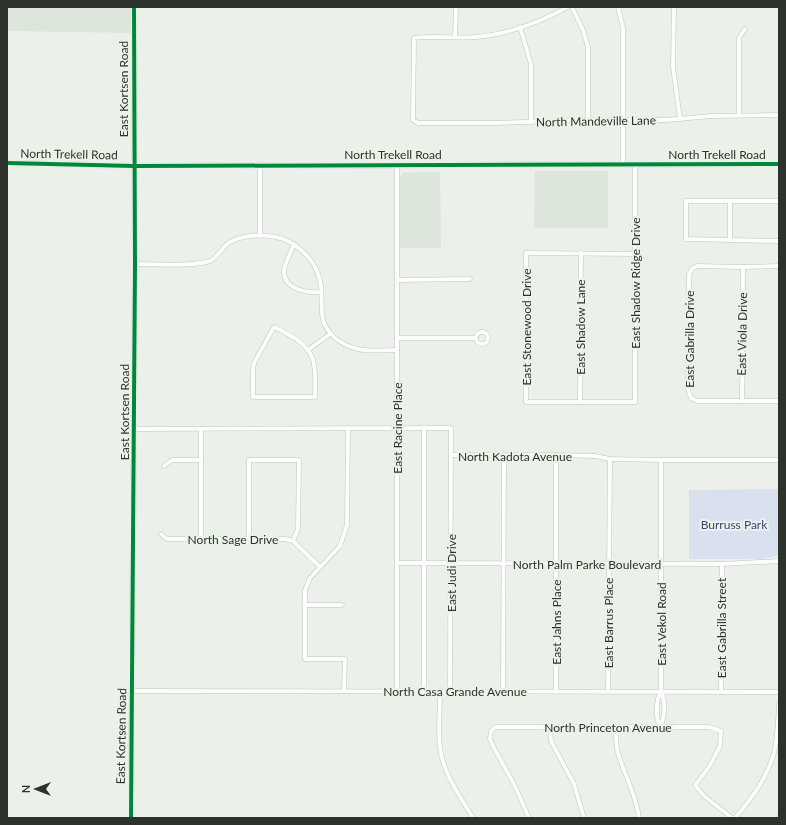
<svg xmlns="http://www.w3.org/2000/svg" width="786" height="825" font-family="Lato,sans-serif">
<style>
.built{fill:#dde6da}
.green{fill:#dae1ee}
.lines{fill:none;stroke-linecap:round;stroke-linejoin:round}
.minor-casing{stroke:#c2c5c1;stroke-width:5}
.tertiary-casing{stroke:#c2c5c1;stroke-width:6}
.secondary-casing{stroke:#c2c5c1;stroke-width:6}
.minor{stroke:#fcfdfc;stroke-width:4}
.tertiary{stroke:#fcfdfc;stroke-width:5}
.secondary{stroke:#fcfdfc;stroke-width:5.5}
.cycleway-casing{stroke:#eaf3e7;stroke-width:6}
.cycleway{stroke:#00873e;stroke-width:4}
.labels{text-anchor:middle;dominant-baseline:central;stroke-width:4;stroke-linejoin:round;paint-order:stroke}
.street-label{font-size:12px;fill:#2e322d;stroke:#eaf3e7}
.park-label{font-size:12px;fill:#39447d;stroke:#eaf3e7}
</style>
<rect width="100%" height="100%" fill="#ebf0ea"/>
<g class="built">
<path d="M7,7H134V33L7,31Z"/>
<path d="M535,171H608V228H534Z"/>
<path d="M405,172H440L441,248H400V177L402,174Z"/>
</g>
<path class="green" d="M779,489V555L763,559H689V490Z"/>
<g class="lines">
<defs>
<g id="minor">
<path d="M568,7C540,22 507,35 475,37C455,39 434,35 414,38L413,120L418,123H496L588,120H667L711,116L779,115"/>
<path d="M572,7L583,30L588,47V120"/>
<path d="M618,7L623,28V164"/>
<path d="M674,7L673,67L680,119"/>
<path d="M520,27L531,64V122"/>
<path d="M455,37L456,7"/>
<path d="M739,115V38L745,29"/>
<path d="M779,201H686V239L779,241"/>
<path d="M260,236V165"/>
<path d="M730,240V202"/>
<path d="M294,244C291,252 285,262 284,271C284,290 307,293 321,292"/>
<path d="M635,254L526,253V402H635V164"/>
<path d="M135,264C156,264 191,267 210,261C217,258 221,249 227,244C241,234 264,234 280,238C288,240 295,245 301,250C309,257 316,266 319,277C323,288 321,301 322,313C323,332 340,345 358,349C370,352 384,350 397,350"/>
<path d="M779,266L743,267L697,266L692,269L689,274L688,389L691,398L697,401H779"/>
<path d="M397,280L470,279"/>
<path d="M274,327C290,335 312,345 314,365C316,375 315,386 315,397H253V370L254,363Z"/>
<circle cx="482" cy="338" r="6"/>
<path d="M397,338H476"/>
<path d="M308,350L330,334"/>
<path d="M742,401L743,267"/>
<path d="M580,402L581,253"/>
<path d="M134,429L451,428L450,691"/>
<path d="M201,429V539"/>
<path d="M452,455H556L595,456L610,459L661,460H779"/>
<path d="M164,466L172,460H201"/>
<path d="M161,534L167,539H285L293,541L320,567"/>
<path d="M249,539V460H299L298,529L293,541"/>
<path d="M397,563L722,564L779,561"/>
<path d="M304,605H342"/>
<path d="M132,691L779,692"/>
<path d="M344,691L345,659H305V590L310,578L340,546L347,525L348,428"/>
<path d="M397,691V164"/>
<path d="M424,691V427"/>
<path d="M440,691C440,710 438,729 440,748C443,773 460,796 473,818"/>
<path d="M503,691L504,456"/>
<path d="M556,692V455"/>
<path d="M608,692L610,459"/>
<path d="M661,692C655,700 656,718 660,727C665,717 666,702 661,692V460"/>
<path d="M721,692L722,564"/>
<path d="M615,727C616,734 616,742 617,749C623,773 636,793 639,818"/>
<path d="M550,728L551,741L574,784L584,818"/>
<path d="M529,818L514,784L494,748L490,739L491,731L495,727H709L721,731L720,746L709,767L695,785L704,796L732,818"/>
<path d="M735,818C752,798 767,778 774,753C778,737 778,720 779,704"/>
<path d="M778,818L779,817"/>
</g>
<path id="tertiary" d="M131,818L135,264L134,7"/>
<path id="secondary" d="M7,163L134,166L779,164"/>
</defs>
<use href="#minor" class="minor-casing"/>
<use href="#tertiary" class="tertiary-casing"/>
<use href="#secondary" class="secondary-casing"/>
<use href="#minor" class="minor"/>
<use href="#tertiary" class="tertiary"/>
<use href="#secondary" class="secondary"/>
<defs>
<g id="cycleway">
<path d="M7,163L134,166L779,164"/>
<path d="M131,818L135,264L134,7"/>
</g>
</defs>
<use href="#cycleway" class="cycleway-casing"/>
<use href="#cycleway" class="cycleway"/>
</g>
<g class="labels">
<g class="street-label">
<text transform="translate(123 89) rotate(-90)">East Kortsen Road</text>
<text transform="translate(596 121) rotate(-1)">North Mandeville Lane</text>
<text transform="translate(69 154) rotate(1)">North Trekell Road</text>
<text x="393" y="154">North Trekell Road</text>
<text x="717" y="154">North Trekell Road</text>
<text transform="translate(635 283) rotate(-90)">East Shadow Ridge Drive</text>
<text transform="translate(526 327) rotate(-90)">East Stonewood Drive</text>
<text transform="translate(580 327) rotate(-90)">East Shadow Lane</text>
<text transform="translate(742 334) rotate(-89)">East Viola Drive</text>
<text transform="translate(689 339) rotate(-90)">East Gabrilla Drive</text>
<text transform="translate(124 412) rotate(-90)">East Kortsen Road</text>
<text transform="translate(397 428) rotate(-90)">East Racine Place</text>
<text x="515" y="456">North Kadota Avenue</text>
<text x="233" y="539">North Sage Drive</text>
<text x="587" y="564">North Palm Parke Boulevard</text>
<text transform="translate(451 573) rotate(-90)">East Judi Drive</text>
<text transform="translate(556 622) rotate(-90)">East Jahns Place</text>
<text transform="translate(608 623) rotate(-90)">East Barrus Place</text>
<text transform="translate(661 624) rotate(-90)">East Vekol Road</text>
<text transform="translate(721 628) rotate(-90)">East Gabrilla Street</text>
<text x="455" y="691">North Casa Grande Avenue</text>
<text x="608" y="727">North Princeton Avenue</text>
<text transform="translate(121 736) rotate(-89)">East Kortsen Road</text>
</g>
<g class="park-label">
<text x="734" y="524">Burruss Park</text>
</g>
</g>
<rect width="786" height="825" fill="none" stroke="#2e322d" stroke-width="16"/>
<g transform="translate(36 789) rotate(270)" stroke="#eaf3e7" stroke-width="3" paint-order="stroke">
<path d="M0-3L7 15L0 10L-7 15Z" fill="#2e322d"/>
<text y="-6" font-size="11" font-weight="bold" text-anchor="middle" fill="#2e322d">N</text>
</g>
</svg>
